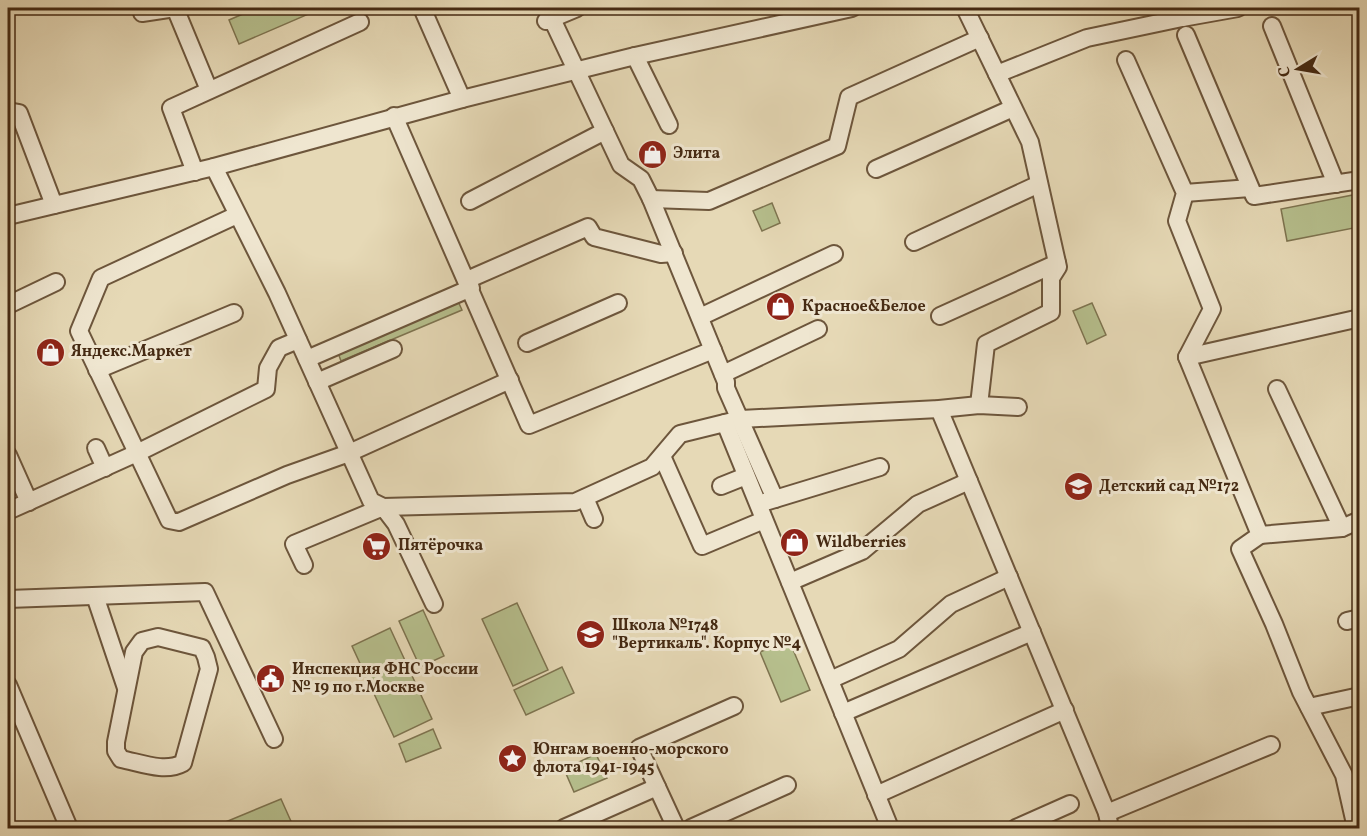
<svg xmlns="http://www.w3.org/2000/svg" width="1367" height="836" font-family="Vollkorn,serif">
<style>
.green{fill:#b6bf8d;stroke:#7e7450;stroke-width:1.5}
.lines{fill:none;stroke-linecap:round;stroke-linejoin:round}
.minor-casing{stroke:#6d563c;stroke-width:20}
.minor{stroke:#efe6d0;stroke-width:16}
.labels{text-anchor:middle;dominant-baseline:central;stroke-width:6;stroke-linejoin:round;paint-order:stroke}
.poi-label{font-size:16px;font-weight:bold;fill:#452a13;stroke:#efe6d0;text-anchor:start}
</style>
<rect width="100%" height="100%" fill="#e6d9b6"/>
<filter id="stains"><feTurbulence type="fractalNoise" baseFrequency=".00333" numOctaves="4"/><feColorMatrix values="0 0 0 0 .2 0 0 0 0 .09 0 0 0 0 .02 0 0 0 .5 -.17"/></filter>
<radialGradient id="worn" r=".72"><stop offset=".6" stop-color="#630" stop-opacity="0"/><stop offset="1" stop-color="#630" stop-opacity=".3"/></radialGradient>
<g class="green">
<path d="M257,8H317L318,10L239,44L229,20Z"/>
<path d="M1358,194L1359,227L1287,241L1281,209Z"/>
<path d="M772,203L780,223L762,231L753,211Z"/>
<path d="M457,299L462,310L341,361L337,350Z"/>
<path d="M1092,303L1106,335L1087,344L1073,311Z"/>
<path d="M517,603L548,670L513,686L482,619Z"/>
<path d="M423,610L444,656L420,667L399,621Z"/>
<path d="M390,628L432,719L394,737L352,646Z"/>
<path d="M789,640L810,690L781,702L760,652Z"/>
<path d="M562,667L574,693L526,715L514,690Z"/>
<path d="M433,729L441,748L406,762L399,744Z"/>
<path d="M596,754L607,778L574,792L564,769Z"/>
<path d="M281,799L294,828H211Z"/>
</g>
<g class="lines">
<defs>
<g id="minor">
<path d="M422,8L462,99"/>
<path d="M965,8L1030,142L1058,267L1051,278V312L986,344L979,405"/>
<path d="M142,13L175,8L209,90"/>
<path d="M1182,18L1238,8"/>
<path d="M552,19L621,165L641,179L651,199L726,382V388L775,499"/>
<path d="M546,21L577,8"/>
<path d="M1272,26L1336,184"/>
<path d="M1186,35L1254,196L1360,180"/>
<path d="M635,56L669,125"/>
<path d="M1126,60L1185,193L1177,221L1212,309L1187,357L1260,535L1240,549L1274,624L1301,692L1344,775L1356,828"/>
<path d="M997,74L1087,38L1182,18L1178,8"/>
<path d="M8,111L19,113L54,205"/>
<path d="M394,116L529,425L713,350"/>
<path d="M214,167L277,293L371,501L383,507L575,502L652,467L680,434L741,419L939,409L979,405L1018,407"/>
<path d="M876,169L1013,108"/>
<path d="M195,172L171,108L360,22"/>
<path d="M1185,193L1250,188"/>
<path d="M651,199L709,201L837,146L849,97L980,38"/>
<path d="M470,201L605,131"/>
<path d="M237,215L101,278L79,331L169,520L179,522L287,475L349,453L510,380"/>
<path d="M8,216L214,167L462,99L635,56L852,8"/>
<path d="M914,242L1039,184"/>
<path d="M467,280L588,227L594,237L661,254L674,253"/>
<path d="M8,305L56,282"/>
<path d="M940,316L1057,263"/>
<path d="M700,317L834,254"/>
<path d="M527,343L618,303"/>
<path d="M1187,357L1360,318"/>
<path d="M307,359L471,288"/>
<path d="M97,370L234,313"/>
<path d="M723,374L818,329"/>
<path d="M317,382L393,349"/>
<path d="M1277,389L1342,528"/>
<path d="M939,409L1107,813L1110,828"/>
<path d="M725,423L890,828"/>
<path d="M96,448L105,468"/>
<path d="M8,455L29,502"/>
<path d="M662,456L702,546L764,520"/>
<path d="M721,486L746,476"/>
<path d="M585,498L594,519"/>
<path d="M765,502L880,467"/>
<path d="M8,511L137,453L266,389L268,368L279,348L298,340"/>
<path d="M1260,535L1342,528L1360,520"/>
<path d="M304,565L294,544L383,507L396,524L434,604"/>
<path d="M790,582L862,551L918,504L969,481"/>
<path d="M95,596L126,688"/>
<path d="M8,599L205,592L274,739"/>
<path d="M1347,621L1360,618"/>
<path d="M158,637L202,648L206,657L209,669L183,763C165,773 141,763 121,759L116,751V742L134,652L142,641Z"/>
<path d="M830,680L899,649L951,604L1009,577"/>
<path d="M8,685L69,828"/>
<path d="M1309,707L1360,696"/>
<path d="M843,713L1032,632"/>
<path d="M876,795L1065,710"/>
<path d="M1107,813L1271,745"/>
<path d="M564,828L657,787"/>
<path d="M676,828L639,748L734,706"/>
<path d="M691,828L787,785"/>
<path d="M1016,828L1070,804"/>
</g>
</defs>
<use href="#minor" class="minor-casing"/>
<use href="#minor" class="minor"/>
</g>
<defs>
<symbol id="shop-disc" viewBox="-11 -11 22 22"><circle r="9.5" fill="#8f2418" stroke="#efe6d0"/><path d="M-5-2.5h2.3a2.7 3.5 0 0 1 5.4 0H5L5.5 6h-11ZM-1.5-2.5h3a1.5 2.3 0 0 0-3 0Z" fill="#fff"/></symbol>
<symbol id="school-disc" viewBox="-11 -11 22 22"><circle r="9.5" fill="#8f2418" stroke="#efe6d0"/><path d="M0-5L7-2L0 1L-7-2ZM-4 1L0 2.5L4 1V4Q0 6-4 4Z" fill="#fff"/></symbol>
<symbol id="supermarket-disc" viewBox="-11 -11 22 22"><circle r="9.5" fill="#8f2418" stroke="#efe6d0"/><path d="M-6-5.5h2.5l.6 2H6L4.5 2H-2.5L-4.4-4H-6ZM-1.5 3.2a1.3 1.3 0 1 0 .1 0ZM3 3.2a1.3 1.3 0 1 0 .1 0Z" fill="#fff"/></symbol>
<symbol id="civic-disc" viewBox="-11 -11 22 22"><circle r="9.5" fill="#8f2418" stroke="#efe6d0"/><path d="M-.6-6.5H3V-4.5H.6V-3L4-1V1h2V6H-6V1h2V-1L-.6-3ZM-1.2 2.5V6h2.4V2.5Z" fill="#fff"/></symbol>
<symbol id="sight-disc" viewBox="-11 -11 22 22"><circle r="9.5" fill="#8f2418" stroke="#efe6d0"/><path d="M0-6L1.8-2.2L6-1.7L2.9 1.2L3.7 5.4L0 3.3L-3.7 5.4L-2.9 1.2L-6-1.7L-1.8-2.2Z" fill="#fff"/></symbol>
</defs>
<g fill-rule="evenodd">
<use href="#shop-disc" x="636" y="138" width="33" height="33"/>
<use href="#shop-disc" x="764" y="290" width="33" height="33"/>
<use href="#shop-disc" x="34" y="336" width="33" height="33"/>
<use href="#school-disc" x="1062" y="470" width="33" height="33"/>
<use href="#shop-disc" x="778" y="526" width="33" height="33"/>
<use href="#supermarket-disc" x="360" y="530" width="33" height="33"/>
<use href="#school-disc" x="574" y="618" width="33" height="33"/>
<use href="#civic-disc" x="254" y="662" width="33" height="33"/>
<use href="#sight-disc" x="496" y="742" width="33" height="33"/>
</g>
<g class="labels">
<g class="poi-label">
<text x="673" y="154">Элита</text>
<text x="802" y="307">Красное&amp;Белое</text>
<text x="71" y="352">Яндекс.Маркет</text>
<text x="1099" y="487">Детский сад №172</text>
<text x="816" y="543">Wildberries</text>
<text x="398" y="546">Пятёрочка</text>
<text x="612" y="626">Школа №1748<tspan x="612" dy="18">"Вертикаль". Корпус №4</tspan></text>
<text x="292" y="670">Инспекция ФНС России<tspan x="292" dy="18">№ 19 по г.Москве</tspan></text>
<text x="533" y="750">Юнгам военно-морского<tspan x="533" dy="18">флота 1941-1945</tspan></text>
</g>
</g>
<rect width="1367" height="836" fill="none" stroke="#e6d9b6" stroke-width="30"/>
<rect x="9" y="9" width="1349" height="818" fill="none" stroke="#452a13" stroke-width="3"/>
<rect x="15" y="15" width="1337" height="806" fill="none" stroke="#452a13" stroke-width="1.5"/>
<g transform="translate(1298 69) rotate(259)" stroke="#efe6d0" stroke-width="4.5" paint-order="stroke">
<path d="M0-4.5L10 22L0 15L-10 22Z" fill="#452a13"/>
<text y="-9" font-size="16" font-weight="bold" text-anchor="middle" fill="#452a13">С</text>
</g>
<rect width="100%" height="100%" filter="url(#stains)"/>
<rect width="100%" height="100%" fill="url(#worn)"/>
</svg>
